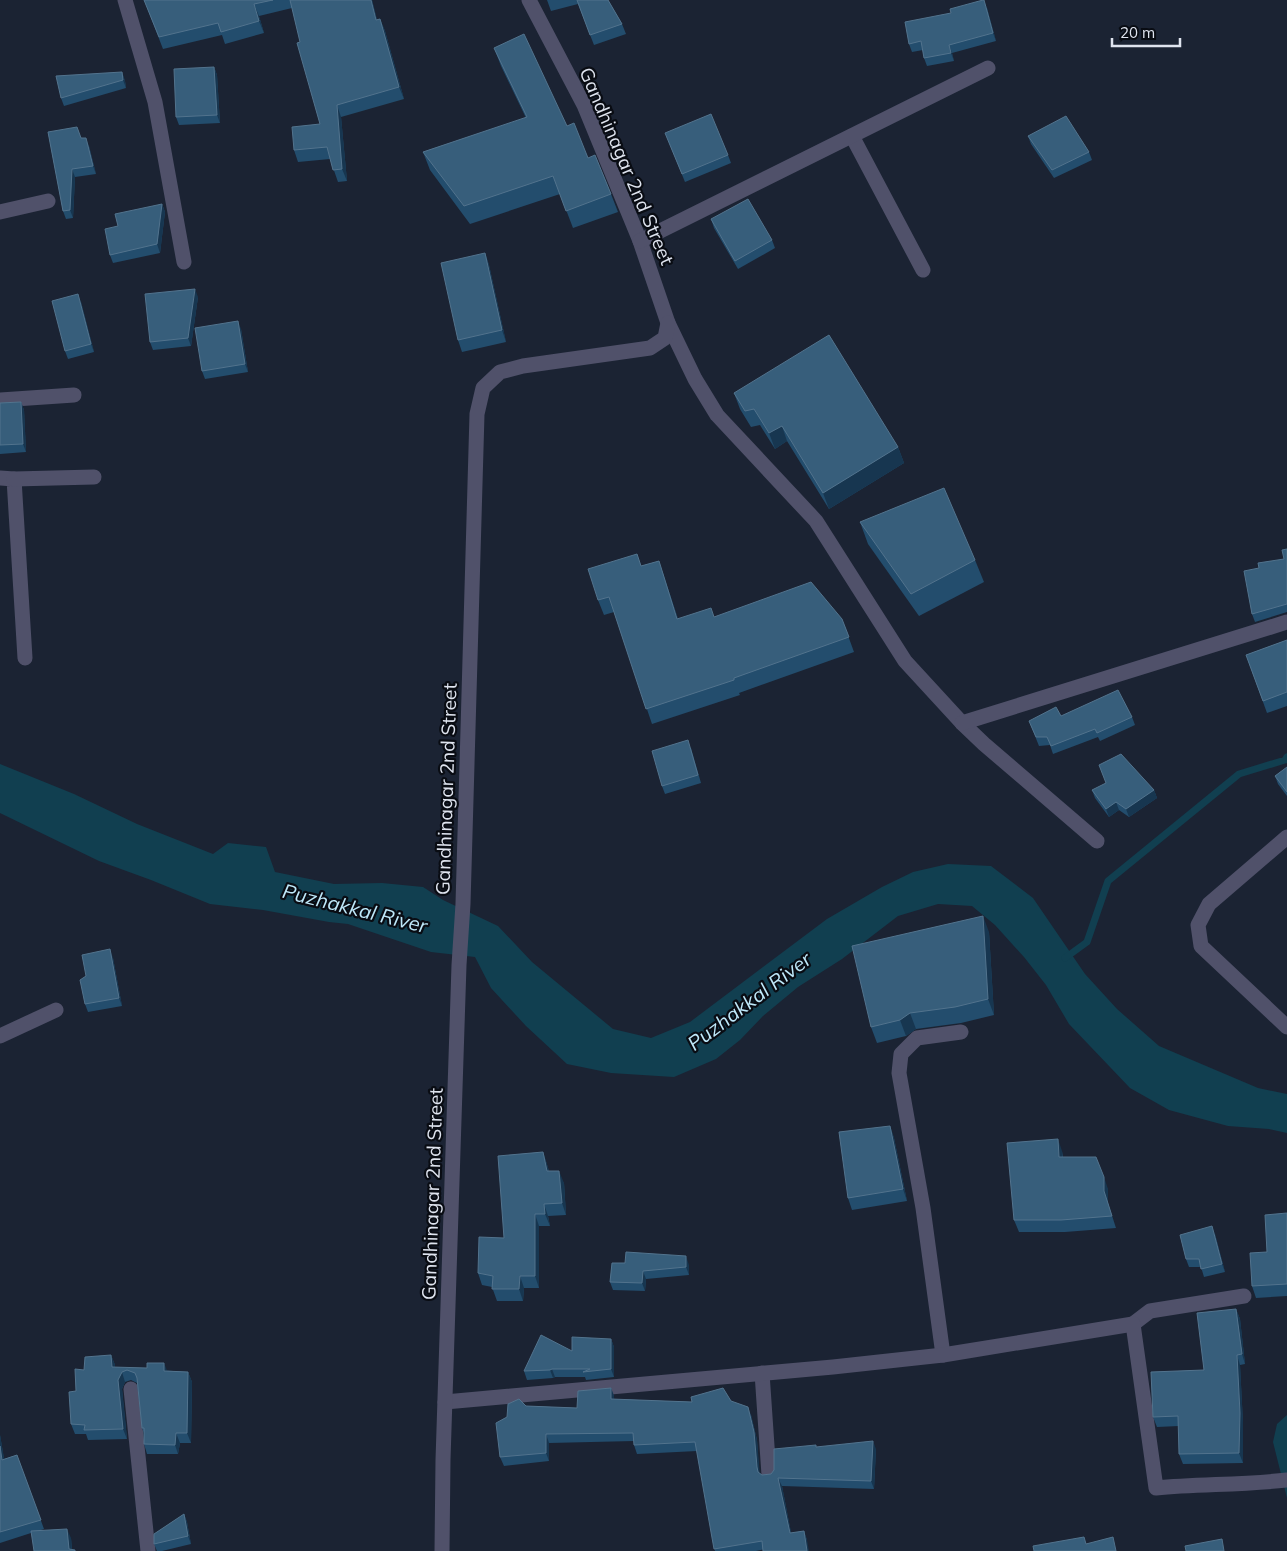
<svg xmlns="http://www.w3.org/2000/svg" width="1287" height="1551" font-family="Mulish,sans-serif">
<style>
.water{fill:#113f50}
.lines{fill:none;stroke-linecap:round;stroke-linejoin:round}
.stream{stroke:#113f50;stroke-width:7}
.minor{stroke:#50516a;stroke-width:15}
.wall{fill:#234d6d}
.shaded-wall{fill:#173650}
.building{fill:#375e7b;stroke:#52738d}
.labels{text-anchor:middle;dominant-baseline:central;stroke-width:4.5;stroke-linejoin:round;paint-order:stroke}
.street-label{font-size:19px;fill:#dfe4ef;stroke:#090c13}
.water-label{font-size:20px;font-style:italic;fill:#bfe9fa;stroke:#090c13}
</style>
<rect width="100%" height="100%" fill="#1b2333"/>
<g class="water">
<path d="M0,764L74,794L137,824L213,854L228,843L266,847L275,872L334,884L382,883L423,887L443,900L498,926L532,962L613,1029L651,1038L690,1022L827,919L882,887L913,872L948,864L991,866L1033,898L1085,974L1117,1009L1159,1046L1258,1088L1287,1094V1133L1269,1129L1228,1126L1169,1110L1130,1088L1069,1024L1046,985L1024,957L995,925L972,906L938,904L898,916L842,959L798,987L763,1016L740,1040L716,1059L674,1077L611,1073L567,1064L526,1026L491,988L475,957L431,952L348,924L329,922L263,910L210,904L151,880L99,861L0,813Z"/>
<path d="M1287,1415V1498L1273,1442L1277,1424Z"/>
</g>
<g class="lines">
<path class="stream" d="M1065,958L1087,942L1108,881L1239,774L1285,760L1287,757"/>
<g class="minor">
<path d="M125,0L155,102L184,262"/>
<path d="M529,0L584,105L640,241L668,323L695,379L717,415L816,521L905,661L962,723L984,744L1097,841"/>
<path d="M852,136L923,270"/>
<path d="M0,212L48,201"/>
<path d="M640,241L988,68"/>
<path d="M0,400L74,395"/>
<path d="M0,478L14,479L25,658"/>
<path d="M14,479L94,477"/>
<path d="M962,723L1287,622"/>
<path d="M1287,837L1209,904L1198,925L1201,946L1287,1027"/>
<path d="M0,1036L56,1010"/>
<path d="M1133,1324L1150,1311L1244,1296"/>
<path d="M943,1355L923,1208L899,1073L901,1054L917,1038L961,1032"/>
<path d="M762,1373L769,1475"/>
<path d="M131,1389L148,1551"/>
<path d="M445,1402L833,1367L943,1355L1133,1324L1156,1488C1200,1484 1243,1485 1287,1480"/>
<path d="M442,1551L443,1460L459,965L463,904L477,414L483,388L500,372L523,366L650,348L665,338L668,323"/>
</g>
</g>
<g class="wall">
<path d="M144,0H372L377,20L380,19L385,31L404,99L341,117L347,181L338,182L330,159L298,162L294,150L320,124L292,8L259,16L264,33L225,44L222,35L163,49Z"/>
<path d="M547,0H608L622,24L626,34L594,45L578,4L551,11Z"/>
<path d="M987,8L996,41L952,53L954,61L927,66L924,58L923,50L912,52L909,44Z"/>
<path d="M494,48L567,126L611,194L618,212L573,228L560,194L470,224L430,170L423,152L526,118L501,66Z"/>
<path d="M214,67L217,75L220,123L179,125L176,117Z"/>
<path d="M122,72L125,81L126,88L64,106L61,98Z"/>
<path d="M48,132L81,138L89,146L96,174L75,177L73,218L66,219L63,211Z"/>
<path d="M665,133L728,155L731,163L685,182Z"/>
<path d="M1028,136L1089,152L1092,160L1054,178L1031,144Z"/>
<path d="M162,204L165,212L160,253L113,263L110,255L118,226Z"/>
<path d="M711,219L772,240L775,248L738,269L714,228Z"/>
<path d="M485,253L489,265L506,342L462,352L458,340Z"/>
<path d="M198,297L191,346L153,350L150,342Z"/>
<path d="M81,302L94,352L68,359L65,351Z"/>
<path d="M241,329L248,372L205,379L202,371Z"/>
<path d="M734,393L898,447L904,463L829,509L787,441L775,449L760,425L751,427L740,409Z"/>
<path d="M21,402L24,410L26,452L0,454V403Z"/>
<path d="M860,522L975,560L984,582L919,616L868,544Z"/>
<path d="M1287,549V612L1255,622L1252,614L1259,568L1284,559Z"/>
<path d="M637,554L641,566L659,561L678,619L714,617L842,619L854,652L739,693L740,695L652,724L614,612L604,615L598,600Z"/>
<path d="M1287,640V706L1267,713L1246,655Z"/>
<path d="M1061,716L1132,717L1135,725L1100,741L1098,737L1053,754L1050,745L1039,746L1029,721Z"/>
<path d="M691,748L701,783L665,794L662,786Z"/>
<path d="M1287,767V796L1278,784L1275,776Z"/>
<path d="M1092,790H1154L1157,798L1129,817L1119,810L1109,817L1095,798Z"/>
<path d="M989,932L994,1015L961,1023L916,1029L906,1036L877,1043L871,1027Z"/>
<path d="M113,958L122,1006L88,1012L85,1004Z"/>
<path d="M890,1126L894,1138L907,1201L852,1210L848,1198Z"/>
<path d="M1062,1151L1063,1157L1108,1189V1203L1116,1228L1065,1232H1019L1014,1220Z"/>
<path d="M543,1152L549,1171L564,1183L566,1215L548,1216L550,1226H539V1288H524L523,1301H497L492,1287L482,1285L478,1273L504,1238Z"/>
<path d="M1287,1213V1296L1256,1298L1252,1286L1267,1252Z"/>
<path d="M1215,1234L1225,1272L1204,1277L1201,1267H1189L1186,1259Z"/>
<path d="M612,1263L689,1265V1275L646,1279L645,1291L613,1290L610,1282Z"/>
<path d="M1236,1309L1240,1319L1245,1364L1240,1365L1243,1423V1463L1183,1464L1179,1454V1426L1157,1427L1153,1417L1204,1370Z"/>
<path d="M611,1339L614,1347V1377L586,1380L585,1377H555L553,1378L527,1380L524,1371L572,1351Z"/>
<path d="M111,1355L115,1365V1367L188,1372L192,1382L191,1443H180L178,1454H147L144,1444V1433L142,1428L137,1383L131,1380L125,1382L122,1389L127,1439L88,1440L86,1434H75L71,1424L76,1391L84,1370Z"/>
<path d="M611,1388L614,1396V1399L692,1402L731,1401L751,1415L757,1440L759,1473L762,1475L771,1474L817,1447L876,1449L874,1489L782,1486L791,1533L804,1531L807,1540L756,1551H715L697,1451L637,1454L634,1445V1441L549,1443V1461L504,1466L500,1457L507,1417L526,1406L577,1408Z"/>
<path d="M0,1435L4,1459L17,1455L44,1529L41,1530L71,1538L72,1550L75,1551L31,1533L0,1543Z"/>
<path d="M184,1514L187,1522L191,1544L162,1551H157L154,1544Z"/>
</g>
<g class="shaded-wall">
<path d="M371,0H372L380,32L376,20Z"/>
<path d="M984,0L987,8L996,41L993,33Z"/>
<path d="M254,4L259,16L264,33L259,21Z"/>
<path d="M380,19L385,31L404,99L399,87Z"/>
<path d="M949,45L952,53L954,61L951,53Z"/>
<path d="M214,67L217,75L220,123L217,115Z"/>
<path d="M122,72L125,81L126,88L123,80Z"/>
<path d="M337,105L341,117L347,181L342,169Z"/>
<path d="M86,138L89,146L96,174L93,166Z"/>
<path d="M72,169L75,177L73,218L70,210Z"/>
<path d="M162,204L165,212L160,253L157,244Z"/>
<path d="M485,253L489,265L506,342L502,330Z"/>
<path d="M195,289L198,297L191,346L188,338Z"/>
<path d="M78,294L81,302L94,352L91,344Z"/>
<path d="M238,321L241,329L248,372L245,364Z"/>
<path d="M21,402L24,410L26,452L23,444Z"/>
<path d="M782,426L787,441L775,449L769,433Z"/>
<path d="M898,447L904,463L829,509L823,493Z"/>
<path d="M659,561L664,576L683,634L677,619Z"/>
<path d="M1154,790L1157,798L1129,817L1126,809Z"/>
<path d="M1116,802L1119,810L1109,817L1106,809Z"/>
<path d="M983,916L989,932L994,1015L988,999Z"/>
<path d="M110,949L113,958L122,1006L119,998Z"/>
<path d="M910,1013L916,1029L906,1036L900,1020Z"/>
<path d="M890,1126L894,1138L907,1201L903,1189Z"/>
<path d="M1058,1139L1062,1151L1063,1169L1059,1157Z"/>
<path d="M543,1152L547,1164L552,1183L547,1171Z"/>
<path d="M559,1171L564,1183L566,1215L562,1203Z"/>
<path d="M1104,1177L1108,1189V1203L1116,1228L1104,1191Z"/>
<path d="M544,1204L548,1216L550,1226L545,1214Z"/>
<path d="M535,1214L539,1226V1288L535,1276Z"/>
<path d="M1212,1226L1215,1234L1225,1272L1222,1264Z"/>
<path d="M686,1256L689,1265V1275L686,1267Z"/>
<path d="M643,1271L646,1279L645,1291L642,1283Z"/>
<path d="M520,1276L524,1288L523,1301L519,1289Z"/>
<path d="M1236,1309L1240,1319L1245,1364L1242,1354Z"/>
<path d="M611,1339L614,1347V1377L611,1369Z"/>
<path d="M111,1355L115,1365V1377L112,1367Z"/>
<path d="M1237,1355L1240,1365L1243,1423V1463L1239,1453Z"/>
<path d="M164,1363L168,1373L164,1371Z"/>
<path d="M552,1369L555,1377L553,1378L550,1370Z"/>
<path d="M122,1372L125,1382L122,1389L127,1439L123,1429L118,1380Z"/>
<path d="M188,1372L192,1382L191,1443L187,1433Z"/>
<path d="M611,1388L614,1396L615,1407L611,1399Z"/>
<path d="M748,1407L751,1415L757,1440L760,1476L757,1467Z"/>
<path d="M176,1433L180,1443L178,1454L175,1445Z"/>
<path d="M546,1434L549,1443V1461L546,1453Z"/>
<path d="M0,1435L6,1469L2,1460L0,1446Z"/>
<path d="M873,1441L876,1449L874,1489L871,1481Z"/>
<path d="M778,1478L782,1486L793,1542L790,1533Z"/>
<path d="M184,1514L187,1522L191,1544L188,1536Z"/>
<path d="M67,1529L71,1538L72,1551L69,1549Z"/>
<path d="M804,1531L807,1540L809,1551H807Z"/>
</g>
<g class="building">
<path d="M144,0H273L254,4L259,21L221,32L218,23L159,37Z"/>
<path d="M290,0H371L376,20L380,19L399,87L337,105L342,169L333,170L327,147L294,150L292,127L320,124L297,43L300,42Z"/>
<path d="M577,0H608L622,24L590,35Z"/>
<path d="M983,0H984L993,33L949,45L951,53L924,58L921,41L909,44L905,22L951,13L950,9Z"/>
<path d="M524,34L567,126L574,123L588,158L595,155L611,194L566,211L553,176L464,206L423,152L527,117L494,48Z"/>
<path d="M214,67L217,115L176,117L174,69Z"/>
<path d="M122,72L123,80L61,98L56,76Z"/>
<path d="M711,114L728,155L682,174L665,133Z"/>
<path d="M1066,116L1089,152L1052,170L1028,136Z"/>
<path d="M77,127L81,138H86L93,166L72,169L70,210L63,211L48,132Z"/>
<path d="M748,199L772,240L735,261L711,219Z"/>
<path d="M162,204L157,244L110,255L105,229L118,226L115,214Z"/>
<path d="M485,253L502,330L458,340L441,263Z"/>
<path d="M195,289L188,338L150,342L145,294Z"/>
<path d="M78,294L91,344L65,351L52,301Z"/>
<path d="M238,321L245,364L202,371L195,328Z"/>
<path d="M829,335L898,447L823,493L782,426L769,433L754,409L745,411L734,393Z"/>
<path d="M21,402L23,444L0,445V403Z"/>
<path d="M944,488L975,560L911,594L860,522Z"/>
<path d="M1287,549V604L1252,614L1244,571L1259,568L1258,563L1284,559L1282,550Z"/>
<path d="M637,554L641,566L659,561L677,619L711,608L714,617L811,582L842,619L849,637L734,678V680L646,709L609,597L598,600L588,569Z"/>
<path d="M1287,640V692L1263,701L1246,655Z"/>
<path d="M1118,690L1132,717L1097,733L1095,729L1051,746L1047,737H1036L1029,721L1056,707L1061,716Z"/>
<path d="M688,740L698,775L662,786L652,751Z"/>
<path d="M1121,754L1154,790L1126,809L1116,802L1106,809L1092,790L1106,783L1099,765Z"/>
<path d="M1287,767V792L1275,776Z"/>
<path d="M983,916L988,999L955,1007L910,1013L900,1020L871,1027L852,946Z"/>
<path d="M110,949L119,998L85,1004L80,980L86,976L82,955Z"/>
<path d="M890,1126L903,1189L848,1198L839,1132Z"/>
<path d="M1058,1139L1059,1157H1096L1104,1177V1191L1112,1216L1061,1220H1014L1007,1143Z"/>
<path d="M543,1152L547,1171H559L562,1203L544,1204L545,1214H535V1276H520L519,1289H492L493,1276L478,1273L479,1237L504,1238L498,1156Z"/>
<path d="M1287,1213V1284L1252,1286L1250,1253L1267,1252L1265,1215Z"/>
<path d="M1212,1226L1222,1264L1201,1269L1199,1259H1186L1180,1235Z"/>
<path d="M626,1252L686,1256V1267L643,1271L642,1283L610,1282L612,1263H625Z"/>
<path d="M1236,1309L1242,1354L1237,1355L1240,1413L1239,1453L1179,1454L1178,1416L1153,1417L1151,1372L1204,1370L1197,1313Z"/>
<path d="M541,1335L572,1351V1337L611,1339V1369L583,1372L590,1369H552L550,1370L524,1371Z"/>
<path d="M111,1355L112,1367L147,1368V1363H164V1371L188,1372L187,1433H176L175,1445L144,1444V1428H142L137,1378L135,1373L127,1370L122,1372L118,1380L123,1429L84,1430L85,1425L71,1424L69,1392L76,1391L75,1369L84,1370L85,1357Z"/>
<path d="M611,1388V1399L692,1402L691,1397L723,1388L731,1401L748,1407L754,1432L757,1467L758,1472L762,1475L771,1474L774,1470V1449L816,1445V1447L873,1441L871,1481L778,1478L790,1533L804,1531L807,1551H763L762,1541L714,1549L695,1442L634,1445L633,1433L546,1434V1453L500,1457L496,1423L507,1417L508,1404L519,1399L526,1406L577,1408L578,1391Z"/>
<path d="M0,1446L2,1460L17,1455L41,1520L0,1532Z"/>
<path d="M184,1514L188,1536L154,1544V1534Z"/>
<path d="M67,1529L69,1549L75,1550V1551H34L31,1531Z"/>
<path d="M1084,1537L1086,1544L1113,1537L1116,1551H1034L1033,1546Z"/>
<path d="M1222,1539L1224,1551H1186L1185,1546Z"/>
</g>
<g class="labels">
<g class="street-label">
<text transform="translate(627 166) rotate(67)">Gandhinagar 2nd Street</text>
<text transform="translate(446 789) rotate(-88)">Gandhinagar 2nd Street</text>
<text transform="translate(432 1194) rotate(-88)">Gandhinagar 2nd Street</text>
</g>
<g class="water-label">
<text transform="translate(355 908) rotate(14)">Puzhakkal River</text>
<text transform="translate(749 1001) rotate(-37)">Puzhakkal River</text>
</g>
</g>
<path d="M1112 38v8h68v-8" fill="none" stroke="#dfe4ef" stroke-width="2.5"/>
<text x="1120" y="38" font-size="15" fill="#dfe4ef" stroke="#090c13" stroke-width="4" paint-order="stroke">20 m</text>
</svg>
